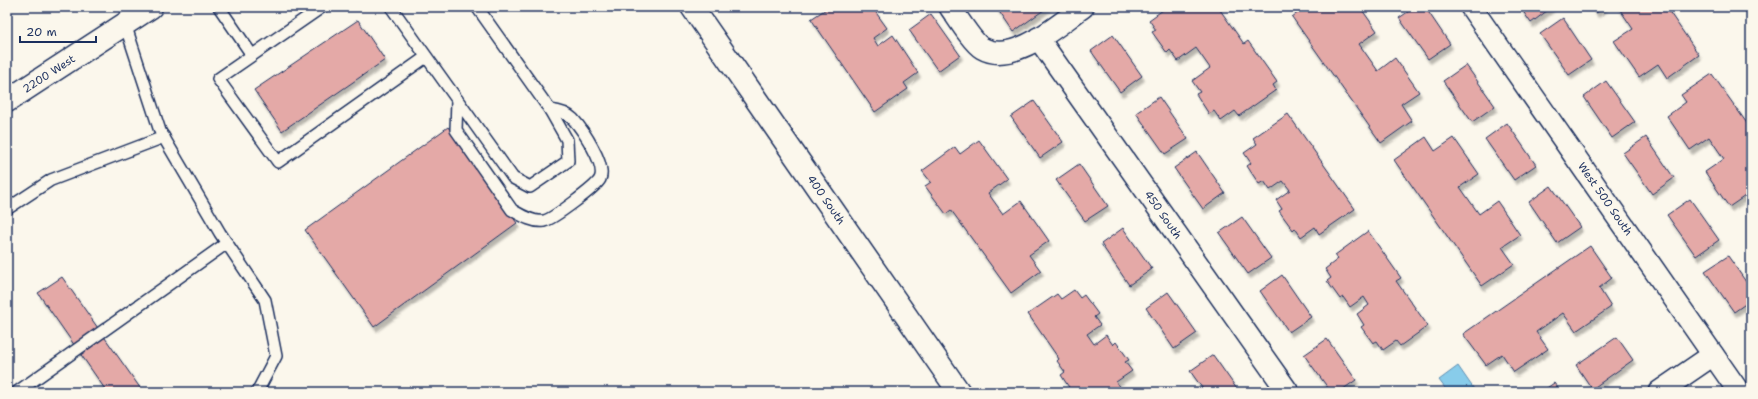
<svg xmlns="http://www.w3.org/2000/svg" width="1758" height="399" font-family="'Shantell Sans',sans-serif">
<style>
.water{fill:#88ccea;stroke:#5c8db2}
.building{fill:#e4a9a7;stroke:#1b2f5e;filter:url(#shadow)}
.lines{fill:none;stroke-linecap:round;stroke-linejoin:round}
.service-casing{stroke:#1b2f5e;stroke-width:14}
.minor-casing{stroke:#1b2f5e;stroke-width:24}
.tertiary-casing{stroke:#1b2f5e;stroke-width:25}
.secondary-casing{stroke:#1b2f5e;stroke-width:25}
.service{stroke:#fbf7ec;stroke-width:11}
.minor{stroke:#fbf7ec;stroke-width:21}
.tertiary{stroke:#fbf7ec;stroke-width:22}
.secondary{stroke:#fbf7ec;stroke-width:22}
.labels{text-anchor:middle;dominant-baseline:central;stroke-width:3;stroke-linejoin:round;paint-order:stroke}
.street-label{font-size:11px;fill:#1b2f5e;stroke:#fbf7ec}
</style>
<defs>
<filter id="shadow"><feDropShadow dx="2.5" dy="4.5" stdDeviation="1" flood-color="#0004"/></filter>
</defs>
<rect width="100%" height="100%" fill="#fbf7ec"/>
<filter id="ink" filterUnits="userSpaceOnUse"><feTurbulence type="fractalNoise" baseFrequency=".025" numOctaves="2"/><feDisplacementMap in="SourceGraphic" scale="8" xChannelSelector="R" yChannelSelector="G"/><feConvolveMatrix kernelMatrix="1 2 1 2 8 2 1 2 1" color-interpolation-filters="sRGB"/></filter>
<g filter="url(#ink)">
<path class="water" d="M1458,366L1476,392H1448L1439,380Z"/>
<g class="building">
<path d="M829,7H872L887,28L873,38L878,46L893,35L918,73L904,83L908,89L875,112L811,19Z"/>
<path d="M996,7H1048L1013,32Z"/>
<path d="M1167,7H1218L1244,44L1248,41L1277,82L1273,85L1276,90L1239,116L1235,111L1221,121L1214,111L1209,114L1196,94L1200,92L1192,81L1210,68L1196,48L1178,61L1170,50L1167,53L1152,32L1156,30L1149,20Z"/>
<path d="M1306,7H1360L1377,31L1359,44L1378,71L1395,58L1419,92L1401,104L1412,121L1381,143L1292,17Z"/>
<path d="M1415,7H1425L1450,44L1428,59L1399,18Z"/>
<path d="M1520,7H1552L1531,23Z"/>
<path d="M1592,7H1605L1596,13Z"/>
<path d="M1618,7H1666L1699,55L1667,78L1658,64L1639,77L1614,41L1633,29Z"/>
<path d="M931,14L960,55L938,71L909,30Z"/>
<path d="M1563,18L1591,60L1569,75L1540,34Z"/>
<path d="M358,20L385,60L282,131L254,90Z"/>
<path d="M1113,35L1142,76L1120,92L1091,51Z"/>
<path d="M1466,65L1495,106L1472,122L1443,81Z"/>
<path d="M1712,74L1751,129V198L1748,194L1729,207L1705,172L1724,159L1709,137L1690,150L1667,116L1686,102L1681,95Z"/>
<path d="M1606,81L1635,122L1612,138L1584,97Z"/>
<path d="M1159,97L1188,139L1165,154L1136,113Z"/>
<path d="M1034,101L1063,142L1040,158L1011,117Z"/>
<path d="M1288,114L1355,209L1319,234L1315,227L1301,237L1295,228L1293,230L1279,211L1282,209L1276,200L1290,190L1283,181L1270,190L1264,181L1259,184L1247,166L1251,163L1244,153L1257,144L1253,138Z"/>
<path d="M1507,123L1536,165L1514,180L1485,139Z"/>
<path d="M448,127L517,223L374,327L305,230Z"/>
<path d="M1426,137L1435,151L1454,138L1479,174L1460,187L1479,214L1497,201L1520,235L1502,247L1514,264L1482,286L1394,160Z"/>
<path d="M1646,137L1674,178L1652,194L1623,153Z"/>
<path d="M979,140L1007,179L988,193L1003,214L1021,201L1049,241L1029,255L1041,271L1011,293L951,210L946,214L925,186L931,182L922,171L955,147L960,154Z"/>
<path d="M1197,152L1225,193L1203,209L1174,168Z"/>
<path d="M1079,164L1108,206L1085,221L1056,180Z"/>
<path d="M1551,186L1580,227L1557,243L1529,202Z"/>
<path d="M1690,199L1719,240L1696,256L1667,215Z"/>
<path d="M1242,217L1271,258L1248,274L1219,233Z"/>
<path d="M1123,228L1152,269L1129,285L1101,244Z"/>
<path d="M1368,231L1401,278L1396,281L1428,326L1400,346L1396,341L1383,350L1377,341L1373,343L1361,327L1364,325L1357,314L1369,305L1364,297L1350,307L1343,297L1340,299L1327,281L1331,278L1325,269L1338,259L1335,255Z"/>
<path d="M1590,246L1612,278L1599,288L1611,307L1576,331L1563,313L1536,332L1548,349L1514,372L1502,354L1486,365L1463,334Z"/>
<path d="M1728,256L1751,289V300L1734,312L1705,271Z"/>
<path d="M1282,275L1311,317L1289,332L1260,291Z"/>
<path d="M62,277L143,392H107L38,293Z"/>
<path d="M1074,290L1080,298L1084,295L1098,314L1094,317L1100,325L1087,334L1094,344L1106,335L1113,345L1116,342L1129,360L1125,362L1132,371L1116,382L1120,388L1114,392H1072L1061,375L1065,372L1057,361L1059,359L1028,314L1057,294L1061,299Z"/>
<path d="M1168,292L1197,333L1174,349L1146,308Z"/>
<path d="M1617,337L1633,360L1592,389L1576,365Z"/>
<path d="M1327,339L1356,380L1339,392H1331L1304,355Z"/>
<path d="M1213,355L1239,392H1205L1190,371Z"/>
<path d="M1554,383L1561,392H1541Z"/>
</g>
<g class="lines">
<defs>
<g id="service">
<path d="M219,7L252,55"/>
<path d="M322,7L218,79L278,162L426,57"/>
<path d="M391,7L513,178L530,187L568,161L567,140L550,110L477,7"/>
<path d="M125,24L160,131L220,233L265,300L276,356L257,392"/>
<path d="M457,100L456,130L512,210C521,215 533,223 544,221C553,219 596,187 600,179C607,165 582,129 573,119C567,113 559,111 550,110"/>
<path d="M7,209L51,180L164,137"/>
<path d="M17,392L227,243"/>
</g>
<g id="minor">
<path d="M950,7C957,17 973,43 982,48C1013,66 1059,24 1083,7"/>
<path d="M1471,7L1739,392"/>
<path d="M1038,38L1288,392"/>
<path d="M1659,392L1713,355"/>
</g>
<path id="tertiary" d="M7,101L151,7"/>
<path id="secondary" d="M692,7L959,392"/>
</defs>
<use href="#service" class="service-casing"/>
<use href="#minor" class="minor-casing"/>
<use href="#tertiary" class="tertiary-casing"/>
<use href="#secondary" class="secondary-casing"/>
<use href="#service" class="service"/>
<use href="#minor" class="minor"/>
<use href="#tertiary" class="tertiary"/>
<use href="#secondary" class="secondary"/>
</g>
</g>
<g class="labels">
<g class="street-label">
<text transform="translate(49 74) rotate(-33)">2200 West</text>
<text transform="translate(1605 199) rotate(55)">West 500 South</text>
<text transform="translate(826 200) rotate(55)">400 South</text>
<text transform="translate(1163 215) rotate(55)">450 South</text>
</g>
</g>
<rect width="1758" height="399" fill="none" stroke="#fbf7ec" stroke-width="24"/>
<rect x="12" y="12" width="1734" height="375" fill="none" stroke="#1b2f5e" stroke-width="1.5" filter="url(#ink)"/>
<path d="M20 36v6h76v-6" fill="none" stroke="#1b2f5e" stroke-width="2"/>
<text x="26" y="36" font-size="12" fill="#1b2f5e" stroke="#fbf7ec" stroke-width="3" paint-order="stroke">20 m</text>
</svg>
